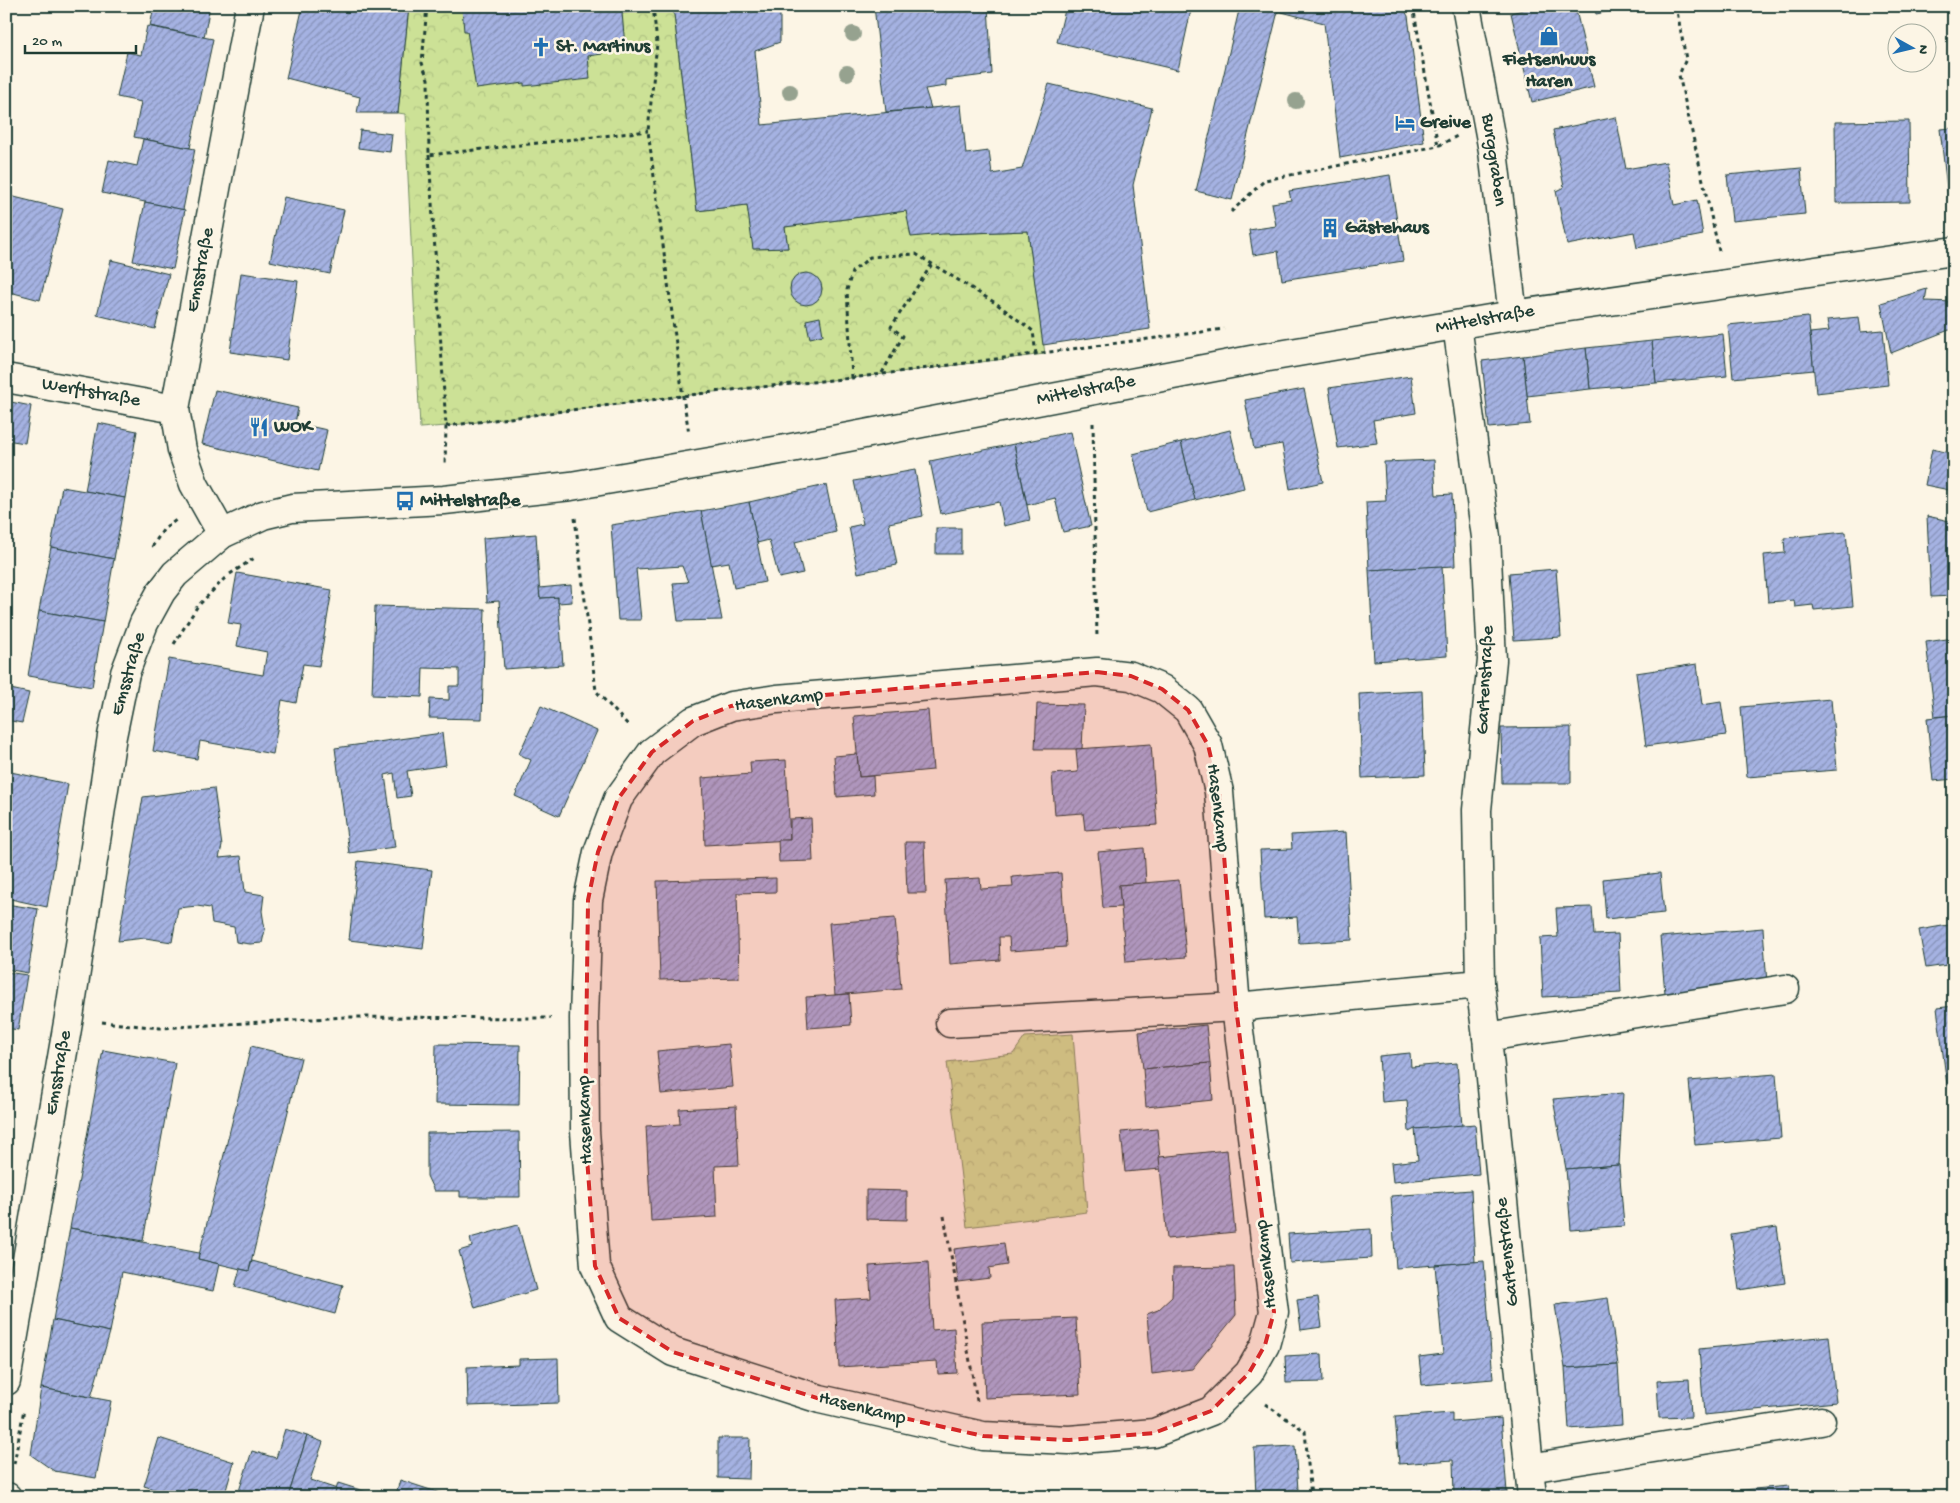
<svg xmlns="http://www.w3.org/2000/svg" width="1960" height="1503" font-family="'Gochi Hand',sans-serif">
<style>
.park{fill:url(#park-crowns);stroke:#768f65}
.building{fill:url(#building-hatch);stroke:#1f3d34}
.lines{fill:none;stroke-linecap:round;stroke-linejoin:round}
.minor-casing{stroke:#1f3d34;stroke-width:31}
.tertiary-casing{stroke:#1f3d34;stroke-width:31}
.path{stroke:#1f3d34;stroke-width:3;stroke-dasharray:4 4;stroke-linecap:butt}
.minor{stroke:#fcf5e5;stroke-width:28}
.tertiary{stroke:#fcf5e5;stroke-width:28}
.tree{fill:#96a28f}
.marked{fill:#d62828;fill-opacity:0.2;stroke:#d62828;stroke-width:4;stroke-dasharray:10 6;stroke-linejoin:round}
.labels{text-anchor:middle;dominant-baseline:central;stroke-width:5;stroke-linejoin:round;paint-order:stroke}
.poi-label{font-size:19px;font-weight:bold;fill:#1f3d34;stroke:#fcf5e5;text-anchor:start}
.street-label{font-size:19px;fill:#1f3d34;stroke:#fcf5e5}
</style>
<defs>
<pattern id="park-crowns" width="20" height="18" patternUnits="userSpaceOnUse" patternTransform="scale(1.25)"><rect width="20" height="18" fill="#cce196"/><path d="M2 6a3 3 0 1 1 6 0M12 15a3 3 0 1 1 6 0" fill="none" stroke="#afc282"/></pattern>
<pattern id="building-hatch" width="6" height="6" patternUnits="userSpaceOnUse" patternTransform="scale(1.25)"><rect width="6" height="6" fill="#a5b2e2"/><path d="M-1 1l2-2M0 6l6-6M5 7l2-2" fill="none" stroke="#8692b8"/></pattern>
</defs>
<rect width="100%" height="100%" fill="#fcf5e5"/>
<filter id="ink" filterUnits="userSpaceOnUse"><feTurbulence type="fractalNoise" baseFrequency=".02" numOctaves="2"/><feDisplacementMap in="SourceGraphic" scale="10" xChannelSelector="R" yChannelSelector="G"/><feConvolveMatrix kernelMatrix="1 2 1 2 8 2 1 2 1" color-interpolation-filters="sRGB"/></filter>
<g filter="url(#ink)">
<g class="park">
<path d="M409,6H673L697,211L747,205L754,249L788,248L785,227L906,211L943,234L1028,231L1045,354L852,378L721,391L446,426L420,428L405,114L398,113Z"/>
<path d="M1073,1034L1087,1212L967,1227L947,1062L1013,1054L1025,1037Z"/>
</g>
<g class="building">
<path d="M149,6H210L204,37L150,26L154,7Z"/>
<path d="M303,6H409L398,113H357L360,97L286,78Z"/>
<path d="M460,6H636L637,12L622,13L625,46L601,48L602,54L588,56L590,79L524,86V83L476,89L467,31H464L462,8Z"/>
<path d="M673,6H795L780,7V42L755,51L762,125L961,105L966,154L989,151L992,174L1022,169L1049,84L1152,108L1133,185L1150,329L1043,345L1028,231L943,234L911,237L906,211L785,227L788,248L753,249L747,205L697,211Z"/>
<path d="M874,6H988L992,74L946,80V86L925,89L931,108L886,112Z"/>
<path d="M1066,6H1176L1191,10L1178,70L1057,42Z"/>
<path d="M1240,6H1402L1408,16L1424,142L1340,158L1324,23L1278,11L1232,200L1196,191Z"/>
<path d="M1538,6H1575L1594,87L1532,102L1511,13Z"/>
<path d="M1594,6H1635L1596,14Z"/>
<path d="M147,26L213,39L190,148L134,137L141,102L117,97L127,52L141,55Z"/>
<path d="M1616,117L1626,169L1666,162L1674,205L1697,200L1703,235L1637,248L1634,232L1567,245L1556,191L1564,187L1553,130Z"/>
<path d="M1909,121L1910,202L1836,203L1835,122Z"/>
<path d="M1954,128V197H1948L1940,129Z"/>
<path d="M360,130L392,134L390,152L358,148Z"/>
<path d="M143,139L195,149L183,210L102,193L109,160L137,166Z"/>
<path d="M1801,168L1805,214L1732,221L1727,175Z"/>
<path d="M1390,175L1403,261L1282,280L1278,251L1253,255L1249,230L1276,226L1272,203L1291,200L1289,191Z"/>
<path d="M6,195L63,209L40,300L6,291Z"/>
<path d="M284,197L344,210L330,274L270,261Z"/>
<path d="M145,202L185,210L173,269L133,261Z"/>
<path d="M111,260L169,274L155,329L97,315Z"/>
<path d="M241,273L298,281L287,360L230,352Z"/>
<circle cx="806" cy="289" r="16"/>
<path d="M1927,289L1925,301L1954,302V331L1949,330L1891,353L1881,303Z"/>
<path d="M820,317L823,335L810,338L806,320Z"/>
<path d="M1808,317L1814,370L1733,378L1728,325Z"/>
<path d="M1859,317L1861,332L1883,330L1888,385L1816,393L1810,333L1829,331L1827,320Z"/>
<path d="M1723,334L1727,376L1656,383L1652,341Z"/>
<path d="M1652,341L1656,383L1590,389L1586,348Z"/>
<path d="M1586,348L1590,389L1527,396L1523,356Z"/>
<path d="M1523,356L1530,424L1489,428L1482,361Z"/>
<path d="M1411,376L1416,413L1373,420L1377,443L1338,448L1329,388Z"/>
<path d="M1304,389L1323,482L1290,489L1282,444L1254,449L1245,400Z"/>
<path d="M215,390L298,408L295,423L327,430L318,471L202,444Z"/>
<path d="M6,401L31,406L25,443L6,440Z"/>
<path d="M98,423L137,431L125,498L85,491Z"/>
<path d="M1230,430L1244,488L1195,500L1181,442Z"/>
<path d="M1070,432L1091,526L1063,532L1055,498L1027,505L1014,444Z"/>
<path d="M1181,442L1195,500L1147,512L1133,454Z"/>
<path d="M1014,444L1030,520L1004,526L999,502L941,514L930,461Z"/>
<path d="M1932,449L1954,454V491L1925,485Z"/>
<path d="M1434,460L1436,495L1452,494L1455,566L1369,570L1366,502L1386,501L1384,462Z"/>
<path d="M915,470L923,516L889,523L897,565L858,573L849,527L863,524L854,481Z"/>
<path d="M826,485L836,532L795,542L803,573L779,578L769,540L757,543L749,502Z"/>
<path d="M62,487L125,498L114,559L51,547Z"/>
<path d="M749,502L765,582L734,588L729,562L711,565L701,511Z"/>
<path d="M701,511L722,620L678,621L673,583L688,582L682,566L636,569L641,620H618L611,525Z"/>
<path d="M1927,516L1954,522V596L1931,597Z"/>
<rect x="936" y="528" width="25" height="26"/>
<path d="M1846,532L1853,606L1814,610L1813,605L1795,607L1794,600L1768,602L1764,555L1785,553L1784,538Z"/>
<path d="M536,534L540,598L558,597L563,665L504,669L499,601L487,602L483,538Z"/>
<path d="M51,547L114,559L103,622L39,611Z"/>
<path d="M1442,566L1447,656L1374,661L1369,570Z"/>
<path d="M1556,569L1561,637L1514,640L1509,573Z"/>
<path d="M237,573L332,590L319,666L303,664L296,703L282,700L273,754L200,741L197,759L153,751L169,659L263,675L267,652L237,646L241,625L228,623Z"/>
<path d="M571,585L572,602L558,603V597L540,598L539,588Z"/>
<path d="M375,606L485,609L482,719L429,718L430,699L449,700V686H459V669L423,668L422,697L372,695Z"/>
<path d="M39,611L103,622L92,687L28,676Z"/>
<path d="M1954,638V715L1935,717L1926,642Z"/>
<path d="M1697,664L1702,705L1721,702L1726,735L1646,746L1636,673Z"/>
<path d="M6,688L29,693L22,723L6,720Z"/>
<path d="M1422,691L1425,775L1362,778L1359,694Z"/>
<path d="M1831,699L1837,770L1747,777L1741,707Z"/>
<path d="M1037,704L1084,705L1082,749H1035Z"/>
<path d="M541,706L597,731L559,816L515,796L531,760L519,754Z"/>
<path d="M928,710L933,770L859,777L854,716Z"/>
<path d="M1954,715V779L1933,781L1927,718Z"/>
<path d="M1571,727V783H1502L1501,728Z"/>
<path d="M442,733L446,765L407,771L411,796L397,798L394,773L385,775L395,847L349,853L335,748Z"/>
<path d="M1151,744L1157,825L1085,830L1083,813L1055,815L1052,774L1078,772L1076,749Z"/>
<path d="M857,754L859,777L873,776L874,794L837,797L834,756Z"/>
<path d="M786,760L790,840L705,845L702,778L751,774L750,762Z"/>
<path d="M6,771L68,784L47,907L6,898Z"/>
<path d="M214,788L222,846L219,858L241,856L245,892L264,895L262,911L265,930L262,943L250,944L236,942L234,927L212,923L210,908L197,906L178,908L172,942L145,938L118,941L143,797Z"/>
<path d="M811,818L813,861L779,862L778,840H790V819Z"/>
<path d="M1346,832L1352,940L1299,943L1297,917L1264,919L1260,850L1292,849L1291,835Z"/>
<path d="M905,842H924L926,893H907Z"/>
<path d="M1144,848L1146,883L1119,885L1121,907L1103,908L1098,852Z"/>
<path d="M358,861L432,870L423,949L349,940Z"/>
<path d="M1061,873L1066,947L1010,951L1009,937H999L1000,960L950,964L945,880L980,878L981,889L1013,887L1012,877Z"/>
<path d="M1660,873L1664,913L1606,919L1603,879Z"/>
<path d="M776,878V892L737,893L739,978L660,980L657,881Z"/>
<path d="M1179,880L1186,957L1126,962L1119,885Z"/>
<path d="M6,904L38,909L28,973L6,969Z"/>
<path d="M1592,907L1594,935L1618,934L1621,993L1543,997L1540,938L1558,937L1556,908Z"/>
<path d="M895,918L901,989L835,995L829,923Z"/>
<path d="M1954,924V964L1926,968L1919,930Z"/>
<path d="M1763,928L1767,984L1665,993L1660,937Z"/>
<path d="M6,972L27,975L18,1030L6,1028Z"/>
<path d="M849,994L851,1025L808,1028L806,997Z"/>
<path d="M1954,1006V1084L1947,1085L1937,1008Z"/>
<path d="M1206,1025L1210,1063L1143,1069L1139,1032Z"/>
<path d="M436,1044L520,1045L519,1105L435,1104Z"/>
<path d="M729,1044L733,1087L661,1094L657,1051Z"/>
<path d="M251,1046L301,1058L249,1271L198,1259Z"/>
<path d="M103,1050L175,1063L143,1241L70,1228Z"/>
<path d="M1410,1053L1411,1067L1457,1063L1462,1126L1415,1129L1409,1132L1407,1100L1382,1102L1379,1056Z"/>
<path d="M1210,1063L1213,1100L1146,1107L1143,1069Z"/>
<path d="M1776,1074L1781,1138L1695,1145L1689,1081Z"/>
<path d="M1950,1086H1954V1115Z"/>
<path d="M1623,1093L1619,1165L1566,1169L1553,1099Z"/>
<path d="M736,1106L739,1165L715,1166L717,1217L651,1221L646,1126L680,1124L679,1109Z"/>
<path d="M1475,1124L1479,1174L1393,1182L1391,1163L1418,1160L1415,1129Z"/>
<path d="M1157,1129L1161,1169L1125,1172L1121,1132Z"/>
<path d="M519,1132L520,1197H460V1191H434L427,1176V1133Z"/>
<path d="M1227,1150L1235,1232L1167,1239L1159,1157Z"/>
<path d="M1619,1165L1624,1226L1571,1230L1566,1169Z"/>
<path d="M866,1190L907,1191V1220L866,1219Z"/>
<path d="M1471,1190L1475,1262L1396,1268L1391,1196Z"/>
<path d="M518,1225L536,1290L475,1308L459,1251L472,1247L470,1238Z"/>
<path d="M1777,1227L1785,1283L1739,1290L1731,1234Z"/>
<path d="M70,1228L199,1253L198,1259L219,1264L213,1291L122,1272L110,1332L53,1320Z"/>
<path d="M1371,1229L1372,1258L1290,1263L1288,1234Z"/>
<path d="M1004,1243L1007,1265L989,1268L990,1278L958,1282L954,1249Z"/>
<path d="M252,1261L343,1285L335,1314L235,1287L240,1269L249,1271Z"/>
<path d="M1484,1261L1493,1379L1422,1385L1419,1357L1443,1354L1435,1265Z"/>
<path d="M928,1262L932,1330L954,1328L957,1373L938,1374L937,1361L839,1367L835,1300L871,1298L869,1266Z"/>
<path d="M1234,1267L1236,1315L1192,1369L1152,1374L1147,1314L1158,1310L1172,1297L1173,1268Z"/>
<path d="M1318,1297L1322,1327L1301,1330L1297,1300Z"/>
<path d="M1608,1298L1618,1365L1565,1368L1555,1305Z"/>
<path d="M1076,1318L1080,1394L985,1398L982,1322Z"/>
<path d="M53,1320L110,1332L91,1397L41,1388Z"/>
<path d="M1829,1336L1836,1402L1704,1415L1699,1349Z"/>
<path d="M1322,1354L1323,1382L1286,1383L1285,1356Z"/>
<path d="M558,1358L559,1403L468,1406L467,1367L519,1365V1359Z"/>
<path d="M1618,1365L1622,1425L1569,1429L1565,1368Z"/>
<path d="M1689,1379L1691,1417L1659,1418L1657,1381Z"/>
<path d="M41,1388L111,1401L96,1478L54,1471L31,1455Z"/>
<path d="M1452,1413V1422L1501,1418L1507,1492L1454,1496L1453,1460L1399,1464L1395,1417Z"/>
<path d="M285,1429L307,1436L288,1497H237L252,1451L276,1458Z"/>
<path d="M307,1436L323,1442L310,1480L337,1489L334,1497H288Z"/>
<path d="M159,1438L234,1462L224,1497H161L163,1492L144,1486Z"/>
<path d="M718,1438H750L749,1479L718,1478Z"/>
<path d="M1295,1446L1298,1490H1289V1497H1256L1254,1448Z"/>
<path d="M400,1480L446,1495V1497H395Z"/>
<path d="M338,1483L383,1497H334Z"/>
<path d="M1789,1486V1497H1709L1708,1493Z"/>
<path d="M1507,1492V1497H1454V1496Z"/>
</g>
<g class="lines">
<defs>
<g id="minor">
<path d="M1466,6L1493,151L1513,315"/>
<path d="M1457,325L1486,537L1492,660L1477,810L1480,984L1487,1037L1532,1497"/>
<path d="M6,378L175,409"/>
<path d="M222,534L194,484L182,450L175,409L250,6"/>
<path d="M1097,672L1131,676L1162,689L1188,710L1208,745L1219,792L1236,1007L1274,1312L1265,1345L1249,1373L1211,1411L1154,1433L1069,1440L983,1436L820,1399L673,1352L619,1318L595,1266L585,1131L584,1018L588,900L598,852L618,799L652,752L693,721L731,706L777,699Z"/>
<path d="M950,1023L1236,1007L1480,984"/>
<path d="M1487,1037L1785,989"/>
<path d="M1529,1468L1821,1421"/>
<path d="M6,1497H7"/>
</g>
<path id="tertiary" d="M6,1381L69,1017L112,736L125,673L144,623L161,592L175,574L222,534L263,515L292,508L444,500L571,486L786,449L1251,360L1513,315L1954,251"/>
</defs>
<use href="#minor" class="minor-casing"/>
<use href="#tertiary" class="tertiary-casing"/>
<g class="path">
<path d="M427,6L422,63L428,79L429,155L648,131"/>
<path d="M653,6L657,43L648,131L683,397L689,433"/>
<path d="M1413,6L1438,146"/>
<path d="M1676,6L1686,59L1679,75L1719,251"/>
<path d="M429,155L446,426L445,466"/>
<path d="M1231,212L1265,180L1438,146L1457,136"/>
<path d="M882,373L903,336L891,327L932,264"/>
<path d="M852,378L847,290L852,272L870,257L916,254L997,304L1033,331L1036,355"/>
<path d="M1093,423L1097,639"/>
<path d="M446,426L721,391L852,378L1224,329"/>
<path d="M575,518L596,691L630,727"/>
<path d="M152,547L163,530L176,520"/>
<path d="M230,574L256,557"/>
<path d="M174,644L197,607L225,578"/>
<path d="M102,1022L160,1028L345,1017L551,1018"/>
<path d="M944,1216L977,1401"/>
<path d="M1265,1404L1305,1431L1311,1497"/>
<path d="M14,1464L24,1409"/>
</g>
<use href="#minor" class="minor"/>
<use href="#tertiary" class="tertiary"/>
</g>
<g class="tree">
<circle cx="853" cy="34" r="8"/>
<circle cx="847" cy="73" r="8"/>
<circle cx="790" cy="92" r="8"/>
<circle cx="1296" cy="101" r="8"/>
</g>
</g>
<path class="marked" d="M1097,672L1131,676L1162,689L1188,710L1208,745L1219,792L1236,1007L1274,1312L1265,1345L1249,1373L1211,1411L1154,1433L1069,1440L983,1436L820,1399L673,1352L619,1318L595,1266L585,1131L588,900L598,852L618,799L652,752L693,721L731,706L777,699Z"/>
<defs>
<symbol id="shop-bare" viewBox="-9 -9 18 18"><path d="M-5-2.5h2.3a2.7 3.5 0 0 1 5.4 0H5L5.5 6h-11ZM-1.5-2.5h3a1.5 2.3 0 0 0-3 0Z" fill="#1f6fb2" stroke="#fcf5e5" stroke-width="2.5" paint-order="stroke"/></symbol>
<symbol id="church-bare" viewBox="-9 -9 18 18"><path d="M-1.2-6h2.4v3.5h3.3v2.4h-3.3V6h-2.4V-.1h-3.3v-2.4h3.3Z" fill="#1f6fb2" stroke="#fcf5e5" stroke-width="2.5" paint-order="stroke"/></symbol>
<symbol id="hotel-bare" viewBox="-9 -9 18 18"><path d="M-6-4.5h1.5V1H6V5H4.5V3h-9V5H-6ZM-4 0a1.8 1.8 0 1 1 3.6 0ZM.5 0V-2.5h3Q6-2.5 6 0Z" fill="#1f6fb2" stroke="#fcf5e5" stroke-width="2.5" paint-order="stroke"/></symbol>
<symbol id="building-bare" viewBox="-9 -9 18 18"><path d="M-4-6H4V6H1V3H-1V6H-4ZM-2.5-4.3h1.7v1.8h-1.7ZM.8-4.3h1.7v1.8H.8ZM-2.5-1h1.7V.8h-1.7ZM.8-1h1.7V.8H.8Z" fill="#1f6fb2" stroke="#fcf5e5" stroke-width="2.5" paint-order="stroke"/></symbol>
<symbol id="restaurant-bare" viewBox="-9 -9 18 18"><path d="M-5-6h1v4h1v-4h1v4h1v-4h1v5L-1.5 .5V6h-2V.5L-5-1ZM5-6V6H3V1.5H1.5Q1.5-4 5-6Z" fill="#1f6fb2" stroke="#fcf5e5" stroke-width="2.5" paint-order="stroke"/></symbol>
<symbol id="bus-bare" viewBox="-9 -9 18 18"><path d="M-5-6H5V4H4V6H2V4H-2V6H-4V4H-5ZM-3.5-4V0h7V-4ZM-3.5 1.2v1.5H-2V1.2ZM2 1.2v1.5H3.5V1.2Z" fill="#1f6fb2" stroke="#fcf5e5" stroke-width="2.5" paint-order="stroke"/></symbol>
</defs>
<g fill-rule="evenodd">
<use href="#shop-bare" x="1535" y="22" width="28" height="28"/>
<use href="#church-bare" x="527" y="33" width="28" height="28"/>
<use href="#hotel-bare" x="1391" y="109" width="28" height="28"/>
<use href="#building-bare" x="1316" y="214" width="28" height="28"/>
<use href="#restaurant-bare" x="245" y="413" width="28" height="28"/>
<use href="#bus-bare" x="391" y="487" width="28" height="28"/>
</g>
<g class="labels">
<g class="poi-label">
<text x="556" y="47">St. Martinus</text>
<text x="1549" y="60" text-anchor="middle">Fietsenhuus<tspan x="1549" dy="22">Haren</tspan></text>
<text x="1420" y="123">Greive</text>
<text x="1345" y="228">Gästehaus</text>
<text x="274" y="427">WOK</text>
<text x="420" y="501">Mittelstraße</text>
</g>
<g class="street-label">
<text transform="translate(1493 160) rotate(82)">Burggraben</text>
<text transform="translate(201 270) rotate(-79)">Emsstraße</text>
<text transform="translate(1485 320) rotate(-10)">Mittelstraße</text>
<text transform="translate(1086 391) rotate(-11)">Mittelstraße</text>
<text transform="translate(91 393) rotate(10)">Werftstraße</text>
<text transform="translate(129 674) rotate(-74)">Emsstraße</text>
<text transform="translate(1486 680) rotate(-87)">Gartenstraße</text>
<text transform="translate(779 701) rotate(-7)">Hasenkamp</text>
<text transform="translate(1217 808) rotate(83)">Hasenkamp</text>
<text transform="translate(59 1073) rotate(-80)">Emsstraße</text>
<text transform="translate(586 1120) rotate(-92)">Hasenkamp</text>
<text transform="translate(1508 1252) rotate(-96)">Gartenstraße</text>
<text transform="translate(1267 1264) rotate(-96)">Hasenkamp</text>
<text transform="translate(862 1409) rotate(14)">Hasenkamp</text>
</g>
</g>
<rect width="1960" height="1503" fill="none" stroke="#fcf5e5" stroke-width="25"/>
<rect x="12" y="12" width="1935" height="1478" fill="none" stroke="#1f3d34" stroke-width="2" filter="url(#ink)"/>
<g transform="translate(1912 48) rotate(98)"><circle r="24" fill="#fcf5e5" stroke="#a4ab9e"/>
<path d="M0-4L9 19L0 12L-9 19Z" fill="#1f6fb2"/>
<text y="-8" font-size="14" font-weight="bold" text-anchor="middle" fill="#1f3d34">N</text>
</g>
<path d="M25 45v8h111v-8" fill="none" stroke="#1f3d34" stroke-width="2.5"/>
<text x="32" y="45" font-size="15" fill="#1f3d34" stroke="#fcf5e5" stroke-width="4" paint-order="stroke">20 m</text>
</svg>
